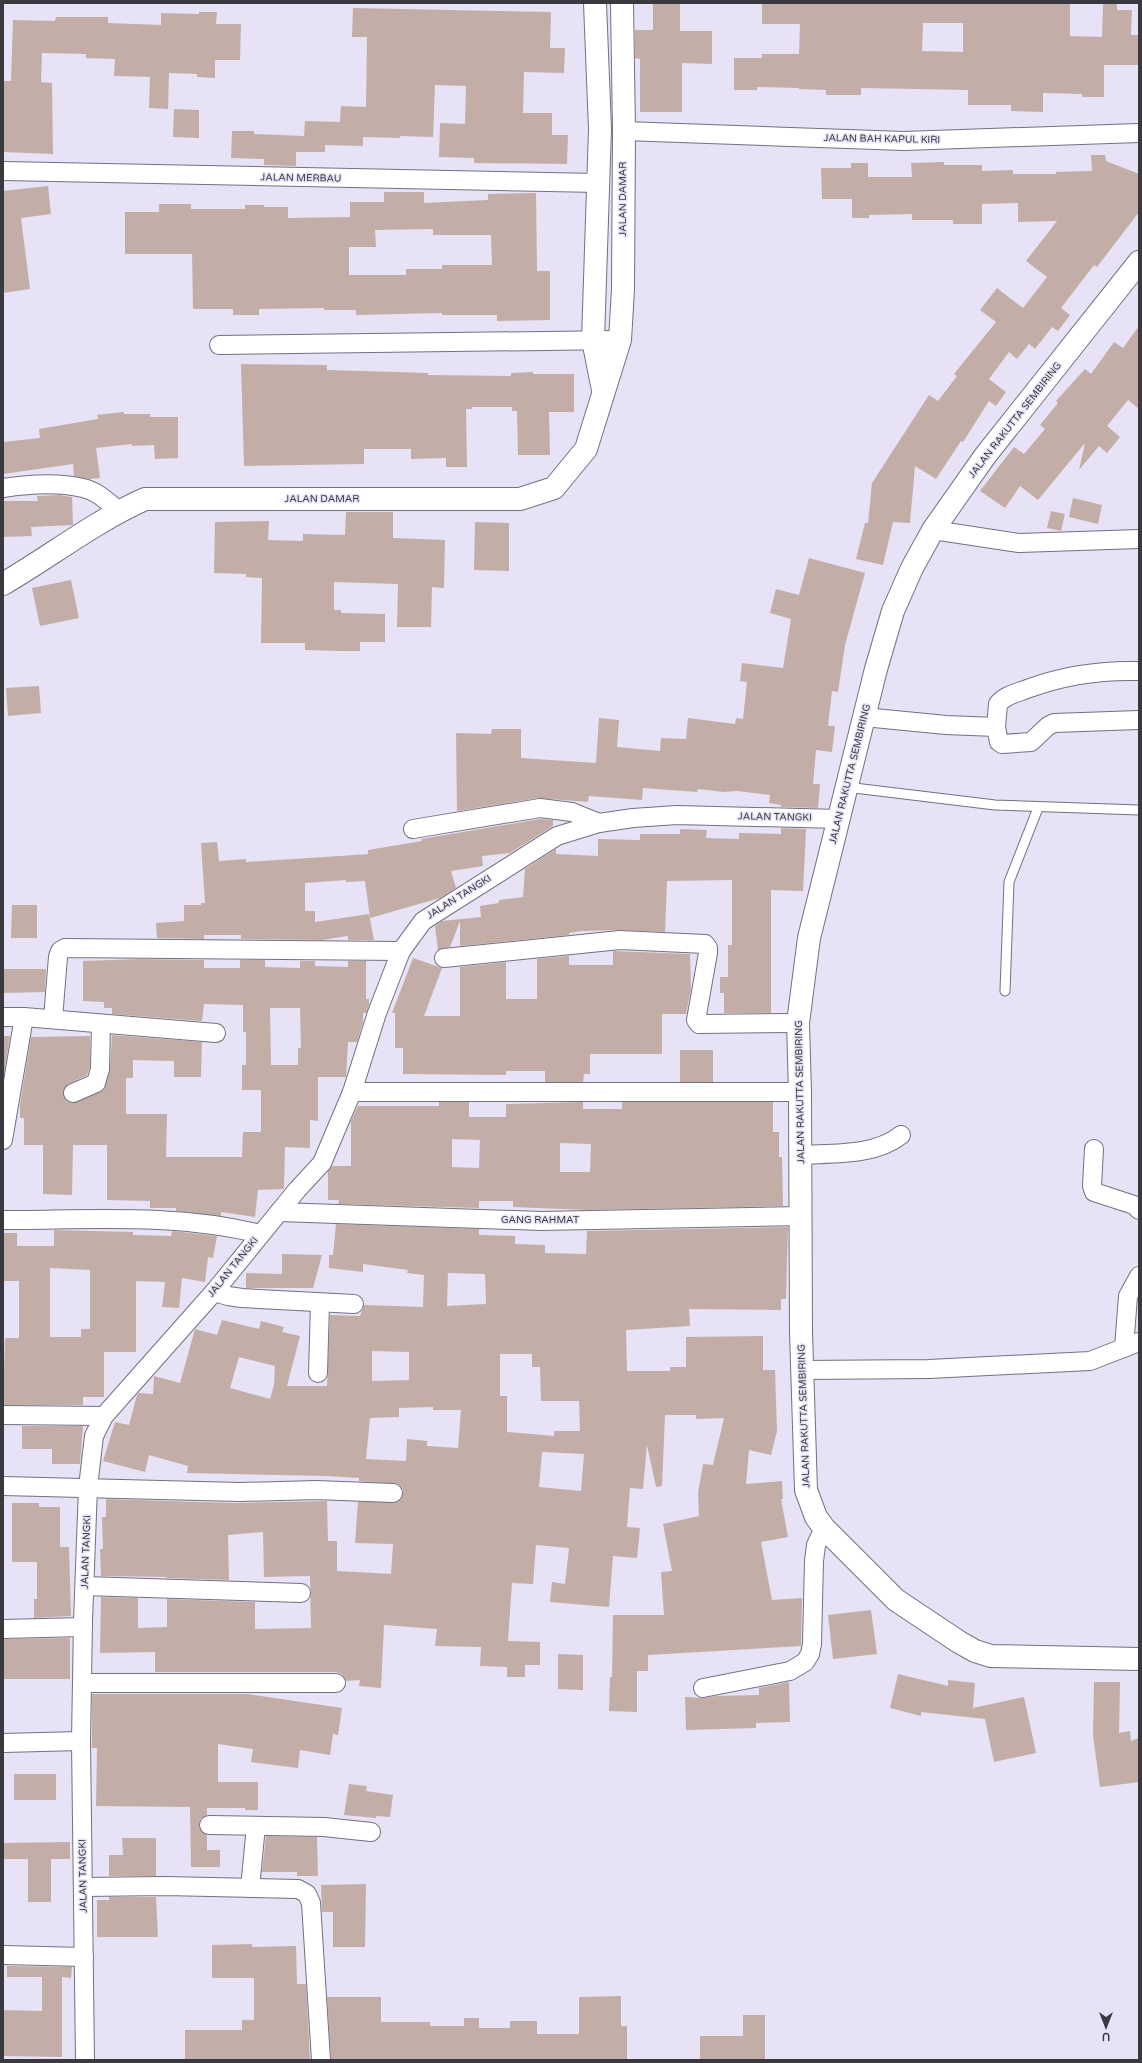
<svg xmlns="http://www.w3.org/2000/svg" width="1142" height="2063" font-family="'Varela Round',sans-serif">
<style>
.building{fill:#c2aea6;fill-rule:evenodd}
.lines{fill:none;stroke-linecap:round;stroke-linejoin:round}
.service-casing{stroke:#737080;stroke-width:11}
.minor-casing{stroke:#737080;stroke-width:20}
.tertiary-casing{stroke:#737080;stroke-width:24}
.secondary-casing{stroke:#737080;stroke-width:24}
.service{stroke:#fff;stroke-width:9}
.minor{stroke:#fff;stroke-width:18}
.tertiary{stroke:#fff;stroke-width:22}
.secondary{stroke:#fff;stroke-width:22}
.labels{text-anchor:middle;dominant-baseline:central;stroke-width:3;stroke-linejoin:round;paint-order:stroke}
.street-label{font-size:10px;fill:#3a3940;stroke:#e7e2f6}
</style>
<rect width="100%" height="100%" fill="#e7e2f6"/>
<g class="building">
<path d="M653,3H680V31H712V64L682,63V112H640V59L635,58V30H653Z"/>
<path d="M762,3H1070V36L1102,37L1103,3H1117V10H1132L1131,35H1139V65H1104V97H1082V94L1043,93V112L1011,111V105H968V90L861,88V95H826V90L799,89V88L757,87V90H734V58H762V54H799L800,24H762ZM923,23H963V52L922,51Z"/>
<path d="M353,8L551,12L550,48H565L564,73L524,72L523,113H552V135H568L567,164L474,163V158L439,157L440,123L465,124L466,86L435,85L433,137L400,136V138L363,137V146L325,145V152H296V166L264,165V159L231,158L232,131H254V134L304,136L305,121L340,122L341,106L366,107L367,37H352Z"/>
<path d="M199,12H217L216,24H241L240,60H215V78L197,77V74L169,73L168,109L149,108L150,77L114,76L115,59L86,58V54L42,53L41,82L52,83L53,154L3,152V81H11L13,20L55,21L56,17H108V23L161,25V13L199,14Z"/>
<path d="M174,109L199,110V138L173,137Z"/>
<path d="M1091,155H1105L1106,161L1139,174V212L1097,267L1094,265L1061,308L1070,315L1058,331L1052,327L1035,349L1029,344L1017,359L1009,352L989,379L1006,392L996,406L989,401L963,442L961,441L936,479L915,466L910,523L893,522L883,565L856,559L865,523H868L872,483L929,395L938,401L957,376L954,374L996,322L980,310L997,288L1023,308L1047,277L1026,261L1057,221L1018,222V203L982,204V224H953V220H912V214L869,215V218H852V199H822L821,168H851V163H868V177H912L911,163L944,162V165H982V171L1013,170V174H1056V172L1092,171Z"/>
<path d="M48,186L51,214L21,218L30,289L3,293V191Z"/>
<path d="M384,192H424V203L488,200V194L536,193L537,271H550V320L497,321V315H442V313L356,315V310H324V308L259,309V315H233V309H193L192,254H125V212H159V204H191V209H245V205H264V207H288V218L350,217V202H384ZM433,229V235H491L492,265H442V269H406V275H349V247H376L375,230Z"/>
<path d="M1139,326V409L1128,400L1107,426L1120,437L1107,453L1099,446L1079,470L1085,443L1038,500L1020,486L1005,508L980,491L1014,447L1024,454L1045,429L1040,425L1058,403L1056,401L1085,369L1091,374L1114,342L1123,348Z"/>
<path d="M241,364L327,365V370L428,373V375L511,376V373L533,372V374H574V412H549L550,455H518L517,411H512V407H472V409H466L467,467H446V458L411,459V449H364V464L244,466Z"/>
<path d="M124,412V414H150V417H178V458L155,459L154,445L132,446V444L96,448L100,478L89,479L74,476L73,464L3,474V442L40,438L39,429L98,419L97,415Z"/>
<path d="M60,495L72,497L73,525L31,527L32,536L3,537V501H38L37,496Z"/>
<path d="M1073,498L1102,505L1098,524L1069,517Z"/>
<path d="M1051,511L1065,514L1061,531L1047,528Z"/>
<path d="M346,512H393V538L445,540L444,588L432,587L431,627H397L398,584L334,582V610H341V613L385,614V642H360V651H340L305,650V643H261L262,578L246,577V574L214,573L215,522L269,521L268,540L303,541V534L345,535Z"/>
<path d="M475,522L509,523V571L474,570Z"/>
<path d="M809,558L865,573L845,645L838,692L832,691L828,726H835L832,752L816,750L813,784H820L818,808L781,807V805L769,803L770,795L737,791L724,792L698,789L697,792L643,788L642,800L589,796L588,802L538,798L457,811L456,733L491,734L492,729H521V758L596,763L599,718L619,720L617,747L660,751L661,738L686,739L688,718L735,724L736,718L743,719L747,682L740,681L742,663L783,668L791,619L770,613L776,589L799,595Z"/>
<path d="M71,580L79,618L40,626L32,588Z"/>
<path d="M39,686L41,713L8,716L6,688Z"/>
<path d="M540,819L553,820V826L510,853L482,856L483,866L451,871L456,888L440,898L370,918L365,881L346,882V880L305,883V911H315V922L369,914L374,940H348V936L322,940L241,939V935H204V939L157,938L156,923L184,921V905H201V903H205L201,843L217,842L219,861L246,859V862L340,856L368,854V850L422,841L421,839Z"/>
<path d="M781,828L806,829L805,851L803,891L771,890V1013H724V993H720V977H728V945H732V880L667,881L665,932L620,930L582,931L569,933V935L460,946V921L450,947L438,950L435,926L442,921L481,917L480,906L499,903V900L523,897L525,869L556,849V854L598,856V839L640,840V834H680V829L707,830L706,838L739,839V833L781,834Z"/>
<path d="M12,905H37V938H11Z"/>
<path d="M613,951L690,954L691,989L686,1014H662V1054H590V1074H584L583,1082H545V1071H506V1075L403,1074V1048H395V1013H392L413,958L442,968L424,1016H460V967L506,962V999H537V959L569,956V965H613Z"/>
<path d="M140,959L204,960V968H240V960H265V967L300,968V961H315V966L348,967V961H366V999H369V1006L366,1013H363V1022L357,1042H348L346,1077H318V1121L310,1120V1148L285,1147L284,1189L258,1190L255,1217L221,1212V1216L176,1211V1208H150V1201L107,1200V1145H73L72,1195L43,1194V1145H24V1118H20V1104L31,1037L90,1036V1067L87,1075L68,1084L63,1091L66,1101L72,1103L104,1090L110,1069L112,1035L202,1042L201,1077H174V1061L133,1060V1078H126V1114H167L166,1157H242L243,1132H261V1090H242V1065H246V1032H243V1005L204,1004L202,1021L112,1014V1008H104V1002L83,1001V961ZM270,1008H300L301,1048H298V1065H271Z"/>
<path d="M3,969H46L45,992L3,993Z"/>
<path d="M3,1036H10L4,1075H3Z"/>
<rect x="680" y="1050" width="33" height="32"/>
<path d="M439,1102H469V1117H506V1104L583,1102V1109H622V1102H773V1132H779V1157H782L783,1206L587,1210L513,1207V1201H479V1208L338,1204L339,1200H328V1171L332,1166H351V1121L358,1106H439ZM452,1139L480,1140L479,1168L452,1167ZM560,1143L591,1144L590,1172H560Z"/>
<path d="M336,1224L479,1229V1235L515,1236V1244L545,1245V1253L586,1254L587,1231L788,1227L786,1299H781V1310L689,1309L690,1326L626,1330L627,1371H670V1367H686V1337L763,1336V1370H775L777,1431L771,1455L749,1450L746,1484L782,1481L783,1499H781L788,1537L761,1542L772,1600L802,1598L801,1646L648,1655V1671H637V1712L609,1711L610,1677H612L613,1615H664L661,1572L672,1571L663,1524L699,1516L698,1493L703,1464L713,1465L724,1418L696,1419V1415H665L662,1486L656,1487L647,1445L643,1489L630,1488L627,1527L640,1528L637,1558L613,1556L609,1607L550,1602L552,1582L565,1584L569,1548L536,1545L533,1584L512,1583L508,1641L540,1642V1665H525V1677H507V1667L480,1666L481,1647L435,1646L437,1629L384,1625L381,1688L359,1686L360,1680L346,1681L342,1674L336,1672H155V1652L100,1653L101,1597L138,1598V1628L167,1627V1599L255,1602V1629L311,1628L310,1576L264,1577L263,1532L228,1535L229,1580L166,1578V1577L101,1576L100,1549H103L102,1517H106V1499L234,1503L327,1501L328,1541H337V1571L391,1574L393,1544L355,1543L358,1502H398L403,1494L402,1488L398,1484L359,1481V1478L327,1476L187,1473L188,1466L149,1455L145,1472L103,1461L115,1422L129,1425L137,1395L139,1393L153,1394L154,1376L180,1383L195,1329L217,1335L222,1320L259,1329L261,1321L284,1327L282,1332L300,1336L287,1386H327L330,1315L360,1316L364,1305L423,1307L424,1275L407,1273L408,1270L363,1264V1272L329,1268V1255H333ZM448,1273L485,1274L486,1304L447,1306ZM372,1351L409,1352V1380L372,1381ZM500,1354H532V1367H540L541,1401H579L580,1431H554V1436L507,1432V1396H500ZM239,1357L275,1366L274,1385L270,1399L230,1388ZM433,1407V1410H461L458,1448L427,1446V1441L407,1439L406,1461L366,1459L370,1418L399,1417V1408ZM542,1452L584,1454L581,1491L539,1487Z"/>
<path d="M54,1230L133,1232V1235L171,1236L172,1231L217,1236L213,1258L208,1257L205,1282L182,1278L179,1308L162,1307L165,1282L136,1281V1352H104V1397H83V1405H3L5,1338H19V1281H3V1233H17V1246H54ZM50,1268L90,1270V1329H81V1337H50Z"/>
<path d="M282,1254L322,1255L313,1288H246V1273L282,1274Z"/>
<path d="M22,1426H83L80,1464H52V1449H22Z"/>
<path d="M12,1503H39V1507H60V1547H69L71,1616L34,1618V1599H37V1562H12Z"/>
<path d="M871,1610L877,1654L833,1659L828,1615Z"/>
<path d="M70,1638V1679H3V1639Z"/>
<path d="M558,1654L583,1655V1690L558,1689Z"/>
<path d="M898,1674L948,1686V1680L975,1683L973,1708L1024,1697L1036,1753L994,1762L985,1719L921,1712V1716L890,1708Z"/>
<path d="M789,1682L790,1722L756,1723V1728L686,1730L685,1697L705,1698L716,1696L759,1695V1688Z"/>
<path d="M1094,1682H1120L1119,1733L1130,1731L1131,1741L1139,1738V1782L1100,1787L1093,1735Z"/>
<path d="M92,1694H248L342,1708L338,1735L333,1734L330,1755L300,1750L298,1768L251,1762L253,1749L218,1744V1782H258V1810H245V1808H207V1815L200,1819L199,1825L200,1830L207,1835V1850H220V1867H191L190,1807L96,1806L97,1748H92Z"/>
<rect x="14" y="1774" width="42" height="26"/>
<path d="M349,1784L367,1786L366,1791L393,1795L390,1817L376,1816V1818L344,1815Z"/>
<path d="M266,1836L317,1837L318,1876H297V1872H262Z"/>
<path d="M122,1838H156V1876H109V1855H123Z"/>
<path d="M70,1842V1859H51V1902H28V1859H3V1843Z"/>
<path d="M366,1884L365,1947H333V1912H322L321,1885Z"/>
<path d="M109,1897H156L158,1937H97V1900H109Z"/>
<path d="M252,1944V1947L296,1946L297,1984H306L310,2060H185V2030H242V2020H254V1978H212V1945Z"/>
<path d="M7,1966L72,1967L71,1978L62,1977V2057L3,2056V2010L42,2011V1977H7Z"/>
<path d="M621,1996V2026H627V2060H331L327,1997H381V2022H430V2026H464V2018H479V2028H510V2021H537V2034H579V1997Z"/>
<path d="M743,2015H765V2060H700V2036H743Z"/>
</g>
<g class="lines">
<defs>
<g id="service">
<path d="M846,787L995,805L1139,810"/>
<path d="M1005,991L1009,882L1038,808"/>
</g>
<g id="minor">
<path d="M624,131L904,141L1139,133"/>
<path d="M3,171L599,183"/>
<path d="M219,345L620,340"/>
<path d="M3,488C29,484 57,482 83,488C97,491 108,502 119,511"/>
<path d="M933,530L1019,543L1139,539"/>
<path d="M864,717L946,725L996,727L999,742L1002,744L1031,742L1048,726L1054,723L1139,720"/>
<path d="M996,727L998,704C1005,695 1017,693 1027,689C1064,675 1100,670 1139,671"/>
<path d="M413,829L540,808L572,812L599,823"/>
<path d="M444,958L620,940L705,944L708,948V953L696,1020L699,1024L798,1023"/>
<path d="M3,1017H24L216,1033"/>
<path d="M53,1019L58,957L60,951L65,948L401,951"/>
<path d="M352,1092H800"/>
<path d="M73,1093L96,1083L100,1069L101,1024"/>
<path d="M3,1140L24,1017"/>
<path d="M1094,1149L1092,1186L1094,1192L1134,1205L1139,1210"/>
<path d="M801,1155C833,1153 875,1156 901,1135"/>
<path d="M279,1212L541,1221L801,1216"/>
<path d="M3,1220C88,1220 177,1213 260,1234"/>
<path d="M214,1292L228,1296L242,1298L354,1304"/>
<path d="M1124,1348L1128,1296L1139,1276"/>
<path d="M803,1370L929,1369L1090,1361L1139,1342"/>
<path d="M318,1373L320,1303"/>
<path d="M3,1415L104,1416"/>
<path d="M3,1486L240,1492L316,1490L393,1493"/>
<path d="M85,1586L301,1593"/>
<path d="M3,1629L83,1627V1621"/>
<path d="M82,1683H336"/>
<path d="M703,1688L790,1671L805,1662L810,1654L812,1644L814,1561L816,1545L824,1528"/>
<path d="M3,1743L81,1741"/>
<path d="M209,1825L324,1827L371,1832"/>
<path d="M84,1887L165,1886L298,1889L307,1894L311,1903L321,2060"/>
<path d="M250,1888L256,1826"/>
<path d="M3,1955L84,1957"/>
<path d="M85,2060L81,1741L83,1621L88,1487L94,1436L104,1416L214,1292L297,1190L322,1163L352,1092L377,1013L401,951L423,921L557,836L599,823L633,818L677,815L839,819"/>
</g>
<g id="tertiary">
<path d="M595,3L600,129L593,340L603,390"/>
<path d="M3,584C51,556 94,522 145,499H520L554,488L586,449L620,340L623,289L624,131L622,3"/>
</g>
<path id="secondary" d="M1139,262L985,456L933,530L912,568L893,611L876,669L809,938L798,1023L800,1092L801,1332L806,1490L816,1517L824,1528L896,1600L959,1642L975,1651L991,1656L1139,1659"/>
</defs>
<use href="#service" class="service-casing"/>
<use href="#minor" class="minor-casing"/>
<use href="#tertiary" class="tertiary-casing"/>
<use href="#secondary" class="secondary-casing"/>
<use href="#service" class="service"/>
<use href="#minor" class="minor"/>
<use href="#tertiary" class="tertiary"/>
<use href="#secondary" class="secondary"/>
</g>
<g class="labels">
<g class="street-label">
<text transform="translate(882 139) rotate(1)">JALAN BAH KAPUL KIRI</text>
<text transform="translate(301 178) rotate(1)">JALAN MERBAU</text>
<text transform="translate(623 199) rotate(-90)">JALAN DAMAR</text>
<text transform="translate(1015 420) rotate(-52)">JALAN RAKUTTA SEMBIRING</text>
<text x="322" y="499">JALAN DAMAR</text>
<text transform="translate(850 774) rotate(-76)">JALAN RAKUTTA SEMBIRING</text>
<text transform="translate(775 817) rotate(1)">JALAN TANGKI</text>
<text transform="translate(459 897) rotate(-32)">JALAN TANGKI</text>
<text transform="translate(800 1092) rotate(-91)">JALAN RAKUTTA SEMBIRING</text>
<text x="540" y="1220">GANG RAHMAT</text>
<text transform="translate(233 1267) rotate(-51)">JALAN TANGKI</text>
<text transform="translate(804 1416) rotate(-92)">JALAN RAKUTTA SEMBIRING</text>
<text transform="translate(86 1552) rotate(-88)">JALAN TANGKI</text>
<text transform="translate(83 1876) rotate(-91)">JALAN TANGKI</text>
</g>
</g>
<rect width="1142" height="2063" fill="none" stroke="#3a3940" stroke-width="8"/>
<g transform="translate(1106 2027) rotate(180)" stroke="#e7e2f6" stroke-width="3" paint-order="stroke">
<path d="M0-3L7 15L0 10L-7 15Z" fill="#3a3940"/>
<text y="-6" font-size="11" font-weight="bold" text-anchor="middle" fill="#3a3940">U</text>
</g>
</svg>
